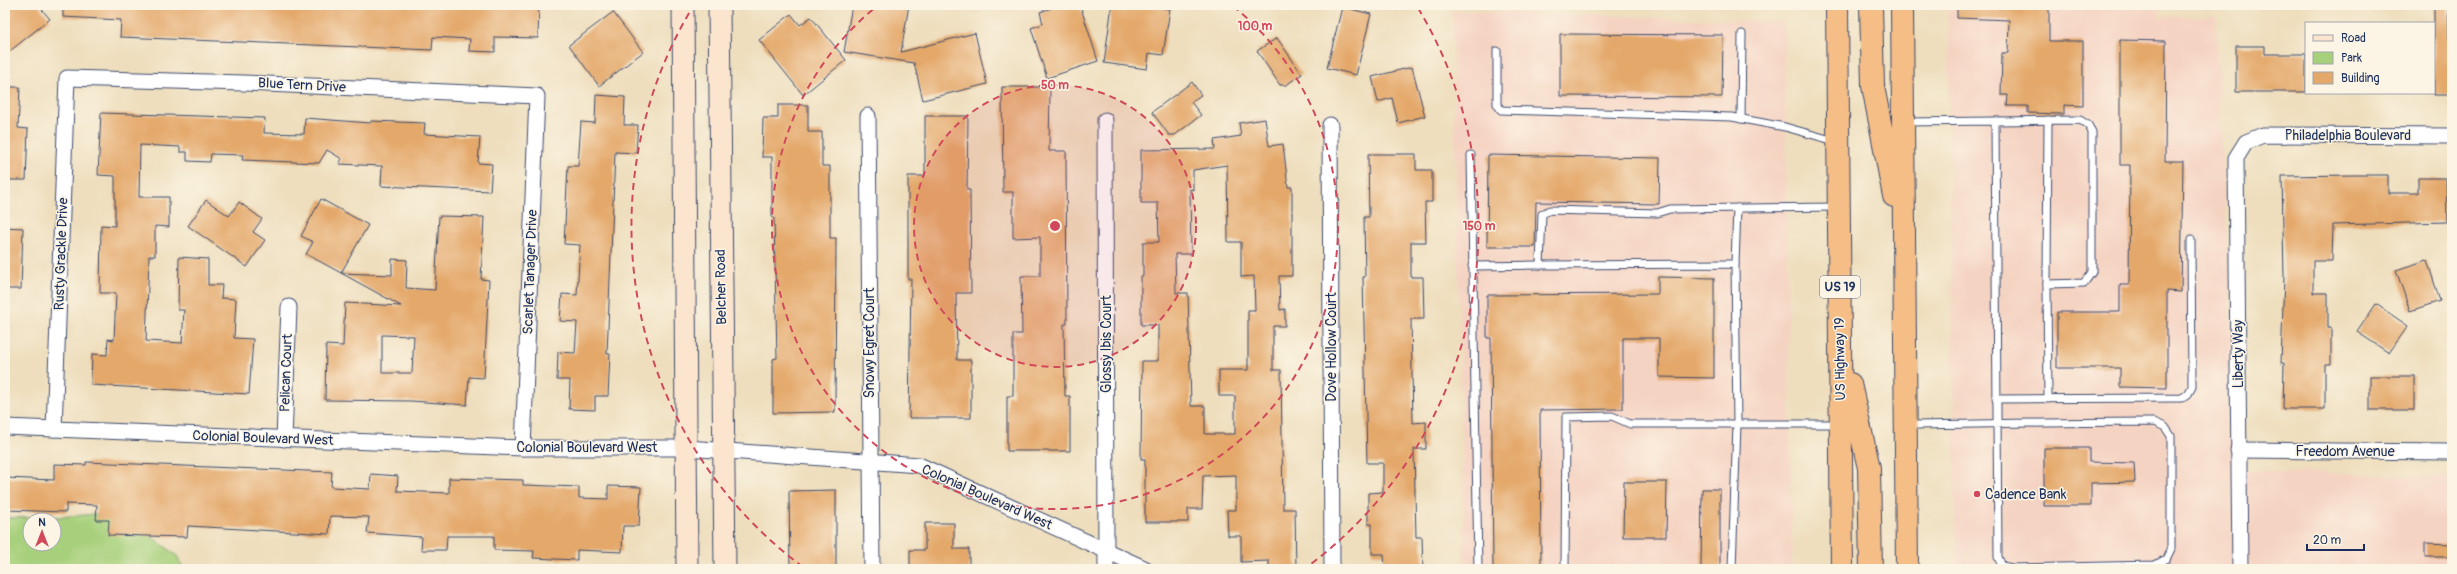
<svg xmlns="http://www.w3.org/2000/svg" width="2457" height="574" font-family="Pangolin,sans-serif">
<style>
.built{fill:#f5d3c2}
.green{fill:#a7d07b;stroke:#61806c;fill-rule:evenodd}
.building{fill:#e4a86a;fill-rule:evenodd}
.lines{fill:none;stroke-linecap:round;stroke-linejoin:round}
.service-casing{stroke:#3b496c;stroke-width:9}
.minor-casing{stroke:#3b496c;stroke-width:17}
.secondary-casing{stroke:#3b496c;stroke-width:23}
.trunk-casing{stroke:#3b496c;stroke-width:24}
.service{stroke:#fff;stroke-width:7}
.minor{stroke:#fff;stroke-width:15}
.secondary{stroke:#fbe5cf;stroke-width:21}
.trunk{stroke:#f6be87;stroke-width:22}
.ring{fill:none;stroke:#d1495b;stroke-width:2;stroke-dasharray:7 5}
.poi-dot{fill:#d1495b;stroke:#fcf5e5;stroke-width:1.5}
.labels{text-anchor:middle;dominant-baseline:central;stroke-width:3;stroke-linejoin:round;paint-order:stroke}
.shield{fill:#fcf5e5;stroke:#5e6a86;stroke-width:1}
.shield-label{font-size:13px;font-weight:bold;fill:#1b2f5e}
.street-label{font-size:14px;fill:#1b2f5e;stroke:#fcf5e5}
.poi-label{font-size:14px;fill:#1b2f5e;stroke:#fcf5e5;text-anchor:start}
.centre{fill:#d1495b;stroke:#fcf5e5;stroke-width:2}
.ring-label{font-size:12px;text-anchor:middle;font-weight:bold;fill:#d1495b;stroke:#fcf5e5;stroke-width:3;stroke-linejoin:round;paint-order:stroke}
</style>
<rect width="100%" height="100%" fill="#fcf5e5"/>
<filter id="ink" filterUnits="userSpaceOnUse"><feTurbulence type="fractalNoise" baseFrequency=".025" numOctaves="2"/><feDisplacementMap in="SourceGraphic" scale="8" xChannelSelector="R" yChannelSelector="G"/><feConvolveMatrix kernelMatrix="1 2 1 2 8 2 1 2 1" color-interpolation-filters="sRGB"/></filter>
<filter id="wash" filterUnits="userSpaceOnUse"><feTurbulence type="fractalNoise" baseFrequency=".012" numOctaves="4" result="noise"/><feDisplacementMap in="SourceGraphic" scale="16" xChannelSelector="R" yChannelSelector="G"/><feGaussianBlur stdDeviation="0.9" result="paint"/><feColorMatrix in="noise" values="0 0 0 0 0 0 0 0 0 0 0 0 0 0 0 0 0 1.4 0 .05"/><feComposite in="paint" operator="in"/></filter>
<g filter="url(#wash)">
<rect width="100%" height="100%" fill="#eedebd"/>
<g class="built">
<path d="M1948,5H2158L2159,17L2215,16L2240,470L2452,477V569H1956Z"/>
<path d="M1452,11L1784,22L1792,569H1465Z"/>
</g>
<path class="green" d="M120,512L177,556L184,569H5V518L59,517ZM30,520H54V544H30Z"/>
<g id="blocks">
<g class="building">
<path d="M5,5H38L50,19L5,55Z"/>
<path d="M63,5H539L538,38L495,37V52L469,51L470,39L433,37L432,50L120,37L121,20L63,17Z"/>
<path d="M852,5H909L901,52L975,33L987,84L923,100L914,63L844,52Z"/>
<path d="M1060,5H1080L1098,61L1047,78L1031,28L1043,24L1040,12Z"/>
<path d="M1112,5H1140L1170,9L1163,55L1149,53L1147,69L1104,63Z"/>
<path d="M1957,5H2049V41H2083V106L2064,105V114L2028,113V106H2007L2008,95H2001L2002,53H2008L2009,20L1957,18Z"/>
<path d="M2434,5H2448L2449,39H2452V95H2434Z"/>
<path d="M1342,7L1371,14L1356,75L1327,68Z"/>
<path d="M613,12L643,52L599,86L569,45Z"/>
<path d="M791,14L800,25L811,17L846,60L803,95L759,40Z"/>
<path d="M1560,34L1723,35L1722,97L1560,96Z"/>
<path d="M1277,38L1302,74L1286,85H1280L1257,51Z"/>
<path d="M2120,40L2166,41L2165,161H2183L2181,292L2167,291V388L2120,387V368H2057V312H2120V285H2129L2130,165H2120Z"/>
<path d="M2236,46H2265V54H2306V92H2236Z"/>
<path d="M1412,67L1425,116L1398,123L1392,98L1378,102L1372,77Z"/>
<path d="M1192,82L1201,95L1191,102L1201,115L1175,135H1169L1152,112Z"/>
<path d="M5,87H20L18,128L28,129L26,180H5Z"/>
<path d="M1002,87H1050L1049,151H1066L1067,324H1064L1065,396H1070V451H1007V396H1013V334H1022L1021,276H1040V237L1013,238V192H1003Z"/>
<path d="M596,95L625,97L624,125H638L636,153L615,152L607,354H610L608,396H595V410L569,409L570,380H557L558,352L575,353L577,322L560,321L562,294L577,295L580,245L564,244L568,166H578L581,122L595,123Z"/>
<path d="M778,105H808V132H822V166H830V238H836L835,412L773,413V359L777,358L774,218H772V157H762L763,118H778Z"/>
<path d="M101,113L265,118L264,133L304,134L305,118L370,123L371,121L425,123L424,134L480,137L478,163L492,164L490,191L381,186L382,166L339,164L342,159L327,150L319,163L242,160L243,155L211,154L210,162L187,161V152H180V147L140,145L139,197H169V227L155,226V256H149L146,341L182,343L184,310H178L179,257L208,259V285H222L221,298L236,299L234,338L253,339L249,394L91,385L92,354L107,355L108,339L114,340L116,293H100L101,225L115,226V176L98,175Z"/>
<path d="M925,116H968L967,190H970L971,293H956L957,360H971V418H909L911,279H908V176H925Z"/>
<path d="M1265,119L1269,146L1283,144L1288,187H1292V276H1279L1280,310L1285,309V326H1273V370H1281L1283,509H1295L1296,569H1269V561L1241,562V536H1228L1227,510H1236V475L1203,476L1202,509H1188V522H1145V459H1141L1142,361H1158V325H1141V276H1143V242H1159L1158,203H1141V150L1215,149L1214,140L1241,136L1239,123ZM1227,165L1228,242H1241V277L1254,276L1255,310H1248V370H1219V396H1235V434H1205V406H1191L1188,293H1176L1175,254H1191L1190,189L1193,190V170Z"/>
<path d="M1368,154H1416V170H1432V202H1425L1426,242H1411V277H1423L1424,319H1411L1413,423L1426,422V449H1414L1416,537H1422L1423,569H1385L1384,554H1372V524H1368V493L1383,492V463H1367L1363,277H1365L1364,217H1369Z"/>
<path d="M1488,155L1660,158L1659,204L1536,202L1535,247H1487Z"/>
<path d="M2353,175H2388V193H2418V178H2446L2447,222L2333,225L2332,261H2313V293H2328V328H2331V364H2325V409H2283L2284,363H2281L2284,277L2282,176Z"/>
<path d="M321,199L368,225L341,273L306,254L313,242L301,236Z"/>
<path d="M206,200L229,216L239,202L262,219L253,232L265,240L247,267L188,226Z"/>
<path d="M439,216L484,217L481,279L489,280L484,378L469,377L467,405L411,401L325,400L326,345L343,346L345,303L401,306L341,273L392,275V259L407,260L406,288L435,290ZM382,335L414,336L412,373H382Z"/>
<path d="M5,227L23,228L21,289H5Z"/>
<path d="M2427,260L2440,301L2410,311L2396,270Z"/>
<path d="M1658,277L1714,278V378L1659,377V338H1623V409L1540,410L1541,569H1493L1491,338H1487V295L1658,294Z"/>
<path d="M2376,304L2408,326L2389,353L2357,332Z"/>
<rect x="2370" y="376" width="44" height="34"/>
<path d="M2044,448H2089V462L2134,463L2135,482L2091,483V506H2044Z"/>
<path d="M86,462L332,472L331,487L370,489L371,474L398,476L397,491L449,493V478L523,480V485L579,487V498L608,499V486L641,487L639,526H623L622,552L577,550V560L533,558L534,551L494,550V536H447L446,550H421L422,537L367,533L369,517L330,516L329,534L188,526L187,537L108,535L109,520H96L97,505L66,504V512L5,510V478L54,480V464L86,465Z"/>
<path d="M1624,482H1667L1666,537H1623Z"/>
<path d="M1702,489H1720V569H1701Z"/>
<path d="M836,490V569H790L789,491Z"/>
<path d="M925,523H954V549H969V569H910V550H925Z"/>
<path d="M2425,543L2452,544V557H2425Z"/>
</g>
</g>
</g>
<g filter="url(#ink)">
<use href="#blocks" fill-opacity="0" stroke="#3b496c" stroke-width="1"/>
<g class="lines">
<defs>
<g id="service">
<path d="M1497,51V104L1501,110L1732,117L1785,127L1835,141"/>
<path d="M1741,119L1742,34"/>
<path d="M1995,121L2080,120L2088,125L2092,132V272L2084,283L2047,284L2048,399"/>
<path d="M1904,122L1995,121L1998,557L2002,566L2012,568L2155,565L2166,559L2171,549V436L2165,427L2154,422C2072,422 1990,424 1908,425"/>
<path d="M1471,155L1478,569"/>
<path d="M1837,207L1670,209L1657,213L1550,210L1542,214L1540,265L1735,264L1737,424H1839"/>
<path d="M1735,264L1737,208"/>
<path d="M1472,266L1540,265"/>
<path d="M2047,284L2048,120"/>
<path d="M1996,399L2182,398L2188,394L2192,387L2191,240"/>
<path d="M1565,569L1566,417L1612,416L1630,424H1737L1732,569"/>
</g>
<g id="minor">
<path d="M868,116L872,569"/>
<path d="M1105,120L1106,569"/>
<path d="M1330,125L1332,569"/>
<path d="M5,427L523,448H687L919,465L1146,569"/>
<path d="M54,429L67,78L244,83L537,96L523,448"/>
<path d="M284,439L289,307"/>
<path d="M2238,450L2452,452"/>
<path d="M2240,569L2236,158L2246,142L2263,135L2452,136"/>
</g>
<g id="secondary">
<path d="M683,5L687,569"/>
<path d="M719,5L725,569"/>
</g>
<g id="trunk">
<path d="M1837,5L1842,569"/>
<path d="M1871,5L1873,86L1894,196"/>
<path d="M1902,5L1907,569"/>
<path d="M1850,384L1869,468L1871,569"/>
</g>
</defs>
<use href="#service" class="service-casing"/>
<use href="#minor" class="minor-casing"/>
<use href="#secondary" class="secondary-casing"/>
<use href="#trunk" class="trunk-casing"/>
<use href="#service" class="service"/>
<use href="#minor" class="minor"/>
<use href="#secondary" class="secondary"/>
<use href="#trunk" class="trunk"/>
</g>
</g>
<circle cx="1055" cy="226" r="141" fill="#d1495b" fill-opacity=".12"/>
<g class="ring">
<circle cx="1055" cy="226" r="141"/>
<path d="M1233 6A283 283 0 1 1 877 6"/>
<path d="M803 567A424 424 0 0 1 692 8M1418 8A424 424 0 0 1 1307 567"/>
</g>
<circle class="poi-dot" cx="1977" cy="494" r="4"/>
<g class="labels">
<rect class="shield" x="1820" y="276" width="40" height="22" rx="3"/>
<g class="shield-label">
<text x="1840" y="287">US 19</text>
</g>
<g class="street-label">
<text transform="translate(302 85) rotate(3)">Blue Tern Drive</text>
<text x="2348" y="135">Philadelphia Boulevard</text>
<text transform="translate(61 254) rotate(-88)">Rusty Grackle Drive</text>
<text transform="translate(530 272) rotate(-88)">Scarlet Tanager Drive</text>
<text transform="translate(721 287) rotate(-91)">Belcher Road</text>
<text transform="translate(869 343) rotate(-90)">Snowy Egret Court</text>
<text transform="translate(1106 344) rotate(-90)">Glossy Ibis Court</text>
<text transform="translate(1331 347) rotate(-90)">Dove Hollow Court</text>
<text transform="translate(2238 354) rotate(-90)">Liberty Way</text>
<text transform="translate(1840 359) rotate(-91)">US Highway 19</text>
<text transform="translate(286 373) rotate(-88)">Pelican Court</text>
<text transform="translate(263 438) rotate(2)">Colonial Boulevard West</text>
<text x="587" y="447">Colonial Boulevard West</text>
<text x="2345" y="451">Freedom Avenue</text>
<text transform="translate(987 497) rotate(24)">Colonial Boulevard West</text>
</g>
<g class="poi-label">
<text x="1985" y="494">Cadence Bank</text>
</g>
</g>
<circle cx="1055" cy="226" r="6" class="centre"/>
<g class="ring-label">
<text x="1255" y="30">100 m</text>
<text x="1055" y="89">50 m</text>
<text x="1479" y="230">150 m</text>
</g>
<rect width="2457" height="574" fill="none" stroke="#fcf5e5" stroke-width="20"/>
<rect x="2305" y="22" width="130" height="72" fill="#fcf5e5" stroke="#a2a6af"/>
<rect x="2313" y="35" width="20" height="6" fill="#fbe5cf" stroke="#a2a6af"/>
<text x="2341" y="42" font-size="12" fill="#1b2f5e">Road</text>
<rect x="2313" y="52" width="20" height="12" fill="#a7d07b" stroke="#a2a6af"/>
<text x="2341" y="62" font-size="12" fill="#1b2f5e">Park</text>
<rect x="2313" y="72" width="20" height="12" fill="#e4a86a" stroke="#a2a6af"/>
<text x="2341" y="82" font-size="12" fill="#1b2f5e">Building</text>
<g transform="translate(42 532)"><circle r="19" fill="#fcf5e5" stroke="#a2a6af"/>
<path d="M0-3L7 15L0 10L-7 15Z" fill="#d1495b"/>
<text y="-6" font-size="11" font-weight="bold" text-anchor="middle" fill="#1b2f5e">N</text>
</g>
<path d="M2307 544v6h57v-6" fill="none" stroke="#1b2f5e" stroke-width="2"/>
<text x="2313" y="544" font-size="12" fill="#1b2f5e" stroke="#fcf5e5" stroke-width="3" paint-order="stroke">20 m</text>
</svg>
